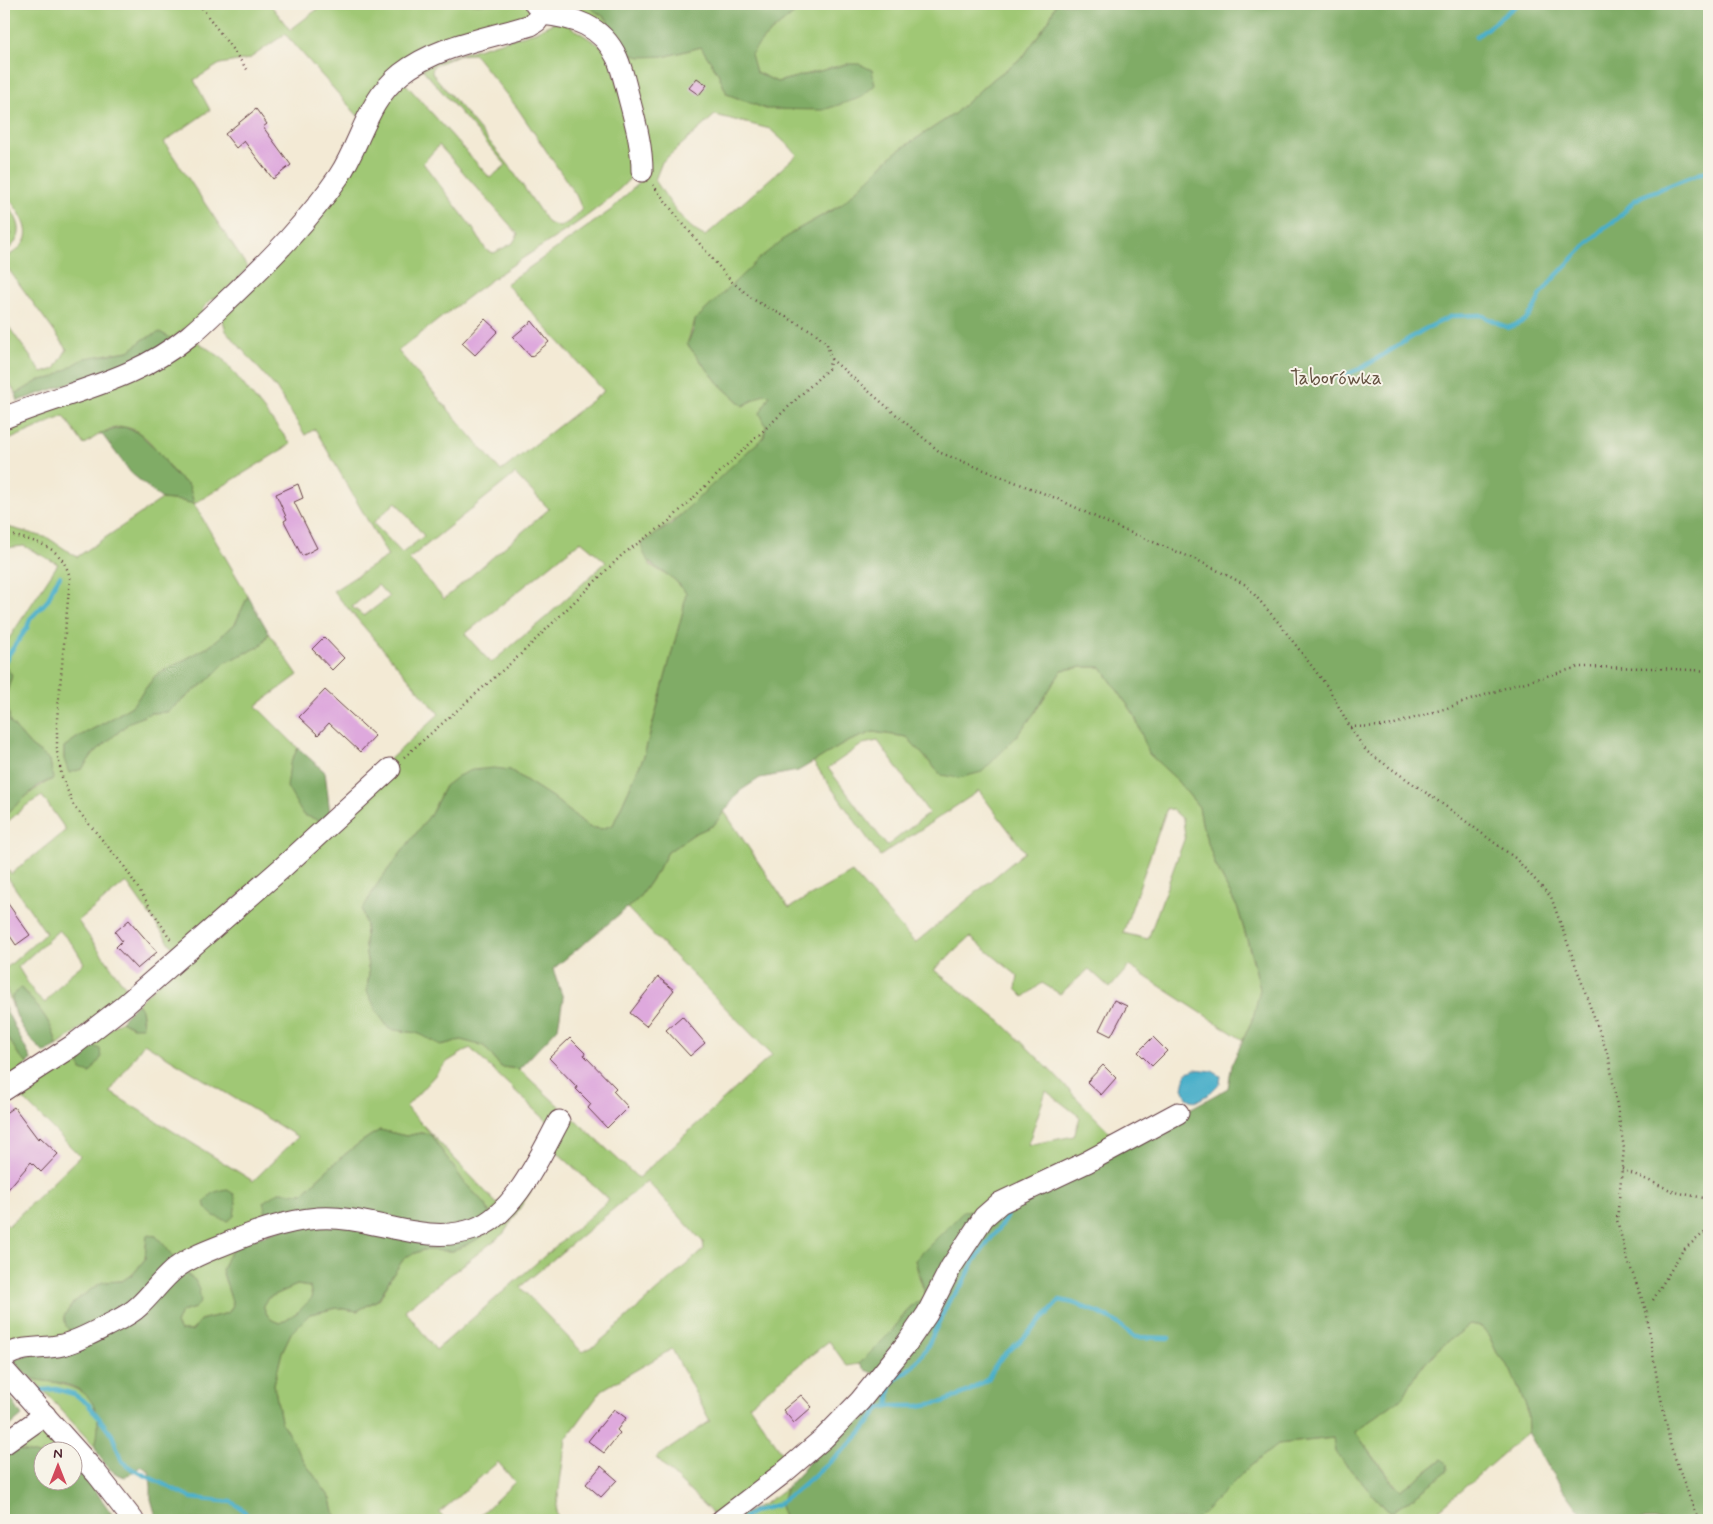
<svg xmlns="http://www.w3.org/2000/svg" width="1713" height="1524" font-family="Mynerve,sans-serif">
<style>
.green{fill:#a0c874;stroke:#757450;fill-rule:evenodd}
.forest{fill:#80ac66;stroke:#656648;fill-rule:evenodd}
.water{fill:#4aafc9;stroke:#4a677a}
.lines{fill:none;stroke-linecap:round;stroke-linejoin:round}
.stream{stroke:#4aafc9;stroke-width:4.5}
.building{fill:#dea9dd}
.minor-casing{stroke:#633d44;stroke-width:23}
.path{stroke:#633d44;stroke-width:2.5;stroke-dasharray:1 4;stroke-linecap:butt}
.minor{stroke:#fff;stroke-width:21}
.labels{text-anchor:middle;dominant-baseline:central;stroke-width:4;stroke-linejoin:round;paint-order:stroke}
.park-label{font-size:20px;fill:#645241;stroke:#f7f3e8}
</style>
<rect width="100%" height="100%" fill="#f7f3e8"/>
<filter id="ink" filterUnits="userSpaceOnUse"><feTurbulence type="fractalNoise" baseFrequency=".02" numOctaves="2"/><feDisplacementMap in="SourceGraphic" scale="10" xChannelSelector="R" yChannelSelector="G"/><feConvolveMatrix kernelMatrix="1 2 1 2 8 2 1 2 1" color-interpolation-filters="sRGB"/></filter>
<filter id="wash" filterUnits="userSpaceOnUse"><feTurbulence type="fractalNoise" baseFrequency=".0096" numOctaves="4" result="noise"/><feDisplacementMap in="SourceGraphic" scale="20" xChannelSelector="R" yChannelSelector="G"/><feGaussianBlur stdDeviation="1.12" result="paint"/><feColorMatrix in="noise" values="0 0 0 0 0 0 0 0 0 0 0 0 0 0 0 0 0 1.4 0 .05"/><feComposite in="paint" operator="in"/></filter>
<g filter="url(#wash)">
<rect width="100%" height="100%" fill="#f3ead5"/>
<g class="green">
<path d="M4,4H270L290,30L323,5L322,4H527L530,7L529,17L471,34L358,116L285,34L249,59L220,64L194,80L210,110L164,142L248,268L220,296L212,299L203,308L202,314L172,339H144L129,351L107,354L52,378L40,380L16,394L4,373V320L42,373L55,369L67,349L6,266H4V259C10,255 18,250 23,244C35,227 13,205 4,192Z"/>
<path d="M543,4H585L607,19L613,37Z"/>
<path d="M802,4H1056L1049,20L1023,57L988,83L954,114L896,152L841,205L793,232L695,320L687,344L719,384L743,406L763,394L771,395L764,437C726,470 693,509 652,536L650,565L674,579L686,593L683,611L644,756L613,825L601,829L589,827L552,797L510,770L445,786L431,814L380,880L362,910L366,926L365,947L369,973L367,991L389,1029L417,1033L441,1045L461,1040L484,1046L501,1067L519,1069L560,1107L536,1157L490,1215L486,1205L464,1182L430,1134L420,1133L406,1136L380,1130C351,1146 327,1170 303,1193H295L273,1222L176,1262L156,1236L147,1235L145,1259L134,1273L122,1281L103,1282L96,1286L74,1302L64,1316L72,1335L4,1349V1221L8,1226L80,1156L14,1090L90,1044L121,1021L133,1027L143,1020L141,1009L137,1004L388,761L439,714L333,591L388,556L315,429L305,435L276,388L226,331L222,317L404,82L490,178L506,165L423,70L436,61L535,32L553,23L563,22L607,50L625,105L633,175C596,217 543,243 498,275C464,299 431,326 398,351L501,471L604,391L506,284L611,210L648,173L624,53L667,56L701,47L718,73L727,94L766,109L847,64L777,82L756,72L750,54L764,38L797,11ZM474,54L518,109L576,195L582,209L573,219L560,227L548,223L508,164L432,73L433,66L458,55ZM715,115L770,129L791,148L797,155L705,236C685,228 667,198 655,180L662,162ZM439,145L518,234L513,243L494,253L486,250L474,230L423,163ZM515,474L549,509L444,599L409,559ZM396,502L424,536L402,553L373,523ZM581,541L606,562L545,618L491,663L465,634ZM378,585L389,597L364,616L352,607ZM144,1043L298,1137L253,1181L110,1092ZM470,1048L548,1122L524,1171L497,1204L406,1107L447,1062Z"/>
<path d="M4,200C19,220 29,235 4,253V239L11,234L4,224Z"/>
<path d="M196,341L222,358L291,444L194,504L248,596L235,624L210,646L156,675L132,706L106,722L78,737L64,747V759L82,769L93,754L130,722L151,713L167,712L208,680L226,662L261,646L269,633L298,675L256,706L298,748L290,764L321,821L176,952L126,882L78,921L129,992L57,1046C53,1022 37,1006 21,988L12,996L13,1008L4,982V970L46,933L4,872V864L11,874L66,830L42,796L27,805L4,825V816C19,802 34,788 53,779L50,760L31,746L10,722L6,695L12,675L4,665V646L58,564L24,546L4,548V526L48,538L77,557L162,499L182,501L194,504L189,485C184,482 178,478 174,473C162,458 145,428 123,427C108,427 95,437 84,445L64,416L4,442V424ZM59,930L73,945L84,963L68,976L45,1003L34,993L18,967Z"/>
<path d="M1082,667H1101L1134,714L1150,754L1174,777L1199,807L1203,828L1215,864L1238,909L1261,989L1253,1018L1243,1040L1129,966L1110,988L1089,969L1060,994L1042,983L1024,997L1016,989L1018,976L970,937L934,970L1001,1022L1044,1064L1117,1140L982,1215L964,1211L915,1260L919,1276L926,1297L910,1307L891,1332L867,1357L859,1364L847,1366L829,1341L749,1405L789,1463L715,1516L656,1458L710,1421L672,1349L602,1390L566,1439L556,1512L559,1520H475L515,1482L498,1462L439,1513L446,1520H336L331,1499L305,1463L281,1421L274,1384L282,1352L291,1333L310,1314L337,1308L357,1311L380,1299L390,1279L405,1257L423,1250L453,1251L542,1160L568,1113L638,1178L772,1055L627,908L638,899L658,870L668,852L694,834L714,825L724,811L789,908L852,872L915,943L1025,852L979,791L880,856L813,762L847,742L873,732L907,737L941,775L1033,715L1062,670ZM878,741L929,813L887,846L828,768L863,744ZM1167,808L1174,811L1183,819L1185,837L1148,939L1123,933ZM1046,1091L1080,1117L1074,1136L1028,1145ZM556,1151L609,1200L436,1350L405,1310L504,1233ZM647,1181L703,1242L704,1249L596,1345L582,1352L520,1287Z"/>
<path d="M4,1031L28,1064L4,1082Z"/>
<path d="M236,1245L222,1270L233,1305L228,1313L200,1320L192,1331H180L176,1324L181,1312L195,1308L182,1271Z"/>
<path d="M297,1285L310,1287L312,1298L298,1312L280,1323C269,1320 267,1316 263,1305L268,1298Z"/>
<path d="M1470,1325L1482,1327L1489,1336L1497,1353L1510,1369L1527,1408L1528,1432L1427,1520H1196L1247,1469L1278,1444L1334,1438L1335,1452L1386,1510L1392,1512L1425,1489L1448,1470L1442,1460L1401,1490L1396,1486L1355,1432L1404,1396L1417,1372L1438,1349Z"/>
<path d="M32,1378C76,1386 110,1392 95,1447Z"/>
<path d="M33,1433C48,1433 53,1441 63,1451L42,1452V1456L18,1450L13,1447Z"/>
<path d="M787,1487L780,1506L785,1520H731L767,1502Z"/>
</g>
<g class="forest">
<path d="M585,4H802L797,11L764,38L751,54L756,72L777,82L847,64H859L872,70L875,85L860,98L823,110L766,109L727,94L718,73L701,47L667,56L641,57L624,53L613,37L607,19Z"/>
<path d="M1056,4H1709V1520H1586L1549,1469L1528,1432L1527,1408L1510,1369L1497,1353L1489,1336L1482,1327L1470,1325L1438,1349L1417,1372L1404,1396L1355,1432L1395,1486L1401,1490L1442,1460L1447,1465L1448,1470L1425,1489L1392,1512L1386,1510L1335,1452L1333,1438L1278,1444L1247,1469L1196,1520H785L780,1506L787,1487L802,1471L877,1375L865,1370L859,1364L891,1332L910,1307L926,1297L915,1260L964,1211L974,1210L982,1215L1122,1146L1228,1088L1232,1064L1253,1018L1260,989L1253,959L1238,909L1215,864L1203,828L1199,807L1174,777L1149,754L1134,714L1101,667H1082L1062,670L1033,715L1016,737L982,772L959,778L941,775L907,737L873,732L847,742L798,771L760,778L740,791L714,825L694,834L668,852L658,870L638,899L553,969L563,998L558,1028L519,1069L501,1067L484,1046L461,1040L441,1045L417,1033L389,1029L377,1012L367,991L369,973L365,947L366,926L362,910L380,880L431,814L445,786L458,776L472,770L494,768L510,770L552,797L589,827L601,829L613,825L644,756L683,611L686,593C682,588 678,582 672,578C656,566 646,566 641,544L671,524L736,462L764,437L766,426L760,413L770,395L763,394L743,406L719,384L687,344L693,331L695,320L761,257L793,232L841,205L896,152L954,114L988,83L1023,57L1049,20Z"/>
<path d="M160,332L172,339L136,361L18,401L16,394L40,380L52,378L85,358L129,351L144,339Z"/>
<path d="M124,427L139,433L158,451L175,475L189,485L194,504L182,501L162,499L131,473L101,433Z"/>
<path d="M248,596L269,633L261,646L226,662L208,680L167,712L151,713L130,722L93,754L82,769L69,773L64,759V747L78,737L106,722L132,706L156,675L210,646L235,624Z"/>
<path d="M4,665L12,675L6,695L10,722L31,746L50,760L53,779L39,785L4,816Z"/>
<path d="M298,748L325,772L330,813L321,821L303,815L287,787L290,764Z"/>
<path d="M21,988C37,1006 53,1022 57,1046L44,1053C27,1036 14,1021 12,996Z"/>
<path d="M137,1004L141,1009L143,1027H133L121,1021Z"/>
<path d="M4,1006L31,1059L28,1064L20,1057L4,1031Z"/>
<path d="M90,1044L100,1049L101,1058L90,1073L81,1070L79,1061L80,1052Z"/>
<path d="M380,1130L406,1136L420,1133L430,1134L464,1182L486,1205L490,1215V1230L476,1240L453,1251L423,1250L405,1257L390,1279L379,1299L357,1311L337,1308L310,1314L291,1333L282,1352L274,1384L281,1421L305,1463L331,1499L336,1520H157L151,1499V1486L149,1471L141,1466L126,1477C111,1475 101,1460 95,1447C103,1416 96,1390 60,1383C51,1381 38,1382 30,1377C23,1373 19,1367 14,1360L72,1335L66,1326L64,1316L74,1302L96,1286L103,1282L122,1281L134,1273L145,1259L147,1235L156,1236L166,1247L182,1271L195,1280L199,1289L201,1302L195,1308L181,1312L176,1324L180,1331H192L200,1320L228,1313L233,1305L222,1270L227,1258L236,1245L280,1230L267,1217L263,1202L279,1192L303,1193C327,1170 351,1146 380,1130ZM297,1285L310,1287L312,1298L298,1312L280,1323C269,1320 267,1316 263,1305L268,1298Z"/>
<path d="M226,1189L234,1194L236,1202L234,1216L228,1221C216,1218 209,1215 204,1203L212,1193Z"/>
<path d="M4,1387L22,1416L4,1431Z"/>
<path d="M4,1442L18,1450L42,1456V1482H72L73,1465L97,1493L116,1520H4Z"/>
</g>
<path class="water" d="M1195,1069L1212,1071L1221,1076L1220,1083L1209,1094L1195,1102L1187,1098L1183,1088L1186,1073Z"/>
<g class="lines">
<g class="stream">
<path d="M1476,37L1518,4"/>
<path d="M1337,378L1362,368L1423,330L1452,316L1481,315L1508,328L1524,321L1532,312L1542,293L1552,280L1586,245L1604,228L1617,219L1634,201L1642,196L1709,170"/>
<path d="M4,663L9,654L27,628L30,619L48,600L54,585L60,576"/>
<path d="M32,1391L56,1389L74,1394L88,1404L112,1435L122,1461L132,1469L192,1498L232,1502L242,1509L251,1520"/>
<path d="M4,1395L17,1394"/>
<path d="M888,1406L891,1383L914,1365L926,1349L949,1301L964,1282L973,1263L1007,1217"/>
<path d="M741,1520L753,1512L777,1505L799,1489L848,1446L865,1428L880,1408L888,1406H918L943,1402L969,1391L988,1379L999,1360L1036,1326L1060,1300L1073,1303L1099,1313L1116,1322L1134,1337L1169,1338"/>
</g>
</g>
<g id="blocks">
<g class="building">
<path d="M697,78L707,85L699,95L689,88Z"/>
<path d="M256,109L267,124L263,127L291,165L273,179L244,141L236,148L225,134Z"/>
<path d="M485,319L498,331L475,355L462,343Z"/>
<path d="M532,321L549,342L531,357L513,337Z"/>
<path d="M298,484L303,498L294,502L317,548L302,556L284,521L287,519L276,494Z"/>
<path d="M324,637L344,658L332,670L312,649Z"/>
<path d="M325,690L375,736L360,752L329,723L318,735L299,717Z"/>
<path d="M4,898L30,935L16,945L4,927Z"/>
<path d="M129,920L157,952L137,969L116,947L122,941L115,932Z"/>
<path d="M658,977L674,990L646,1026L630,1013Z"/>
<path d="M1114,1000L1127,1006L1111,1036L1099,1030Z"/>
<path d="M682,1016L705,1043L690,1056L666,1030Z"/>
<path d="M1153,1037L1167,1051L1152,1066L1138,1052Z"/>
<path d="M570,1038L585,1053L584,1055L616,1088L613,1091L628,1107L607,1128L588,1108L591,1104L576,1089L577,1087L549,1058Z"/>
<path d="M1103,1065L1116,1078L1101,1095L1087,1082Z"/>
<path d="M14,1107L38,1139L40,1137L58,1154L41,1172L31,1162L4,1194V1114Z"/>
<path d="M801,1395L812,1407L794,1423L783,1410Z"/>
<path d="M614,1409L626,1418L617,1430L620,1433L604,1453L588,1441Z"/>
<path d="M601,1466L617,1480L601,1497L586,1484Z"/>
</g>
</g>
</g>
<g filter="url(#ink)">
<use href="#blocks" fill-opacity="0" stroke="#633d44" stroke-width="1"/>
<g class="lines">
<defs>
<g id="minor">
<path d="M541,14C573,17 602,25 617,58C623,71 626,88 630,102C636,125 642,147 642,171"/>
<path d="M4,418C69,391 133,382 189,336C205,323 219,308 233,295C272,258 309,220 339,176C362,141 366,102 401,74C438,45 487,39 531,25L537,21L541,14L539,8L535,4"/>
<path d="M4,1090L72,1046L124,1006L281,869L390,769"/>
<path d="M4,1357C21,1345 42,1350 62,1345C77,1342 100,1329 114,1322C122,1318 133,1312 139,1306C152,1294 162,1279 176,1268C189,1258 205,1252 220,1246C252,1233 283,1221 318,1218C369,1214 424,1247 474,1229C514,1215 540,1156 559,1121"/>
<path d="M4,1370L97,1474L133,1520"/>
<path d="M4,1444L45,1415"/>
<path d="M722,1520L782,1474L824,1438L860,1401L907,1343L927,1314L951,1267L984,1217L1000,1203L1087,1162L1178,1113"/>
</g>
</defs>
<use href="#minor" class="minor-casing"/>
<g class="path">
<path d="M199,4L249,72"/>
<path d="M831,359L941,453L1058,499L1112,525L1197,560L1246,585L1278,622L1327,686L1350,727L1366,751L1448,808L1515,858L1551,897L1609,1058L1624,1148L1617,1220L1626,1255L1646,1310L1657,1379L1671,1447L1698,1520"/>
<path d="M4,533C34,542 61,543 70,578L57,719V752L62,777L74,806L124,866L171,940"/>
<path d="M1350,727L1388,726L1447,708L1511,686L1579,667L1656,668L1709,671"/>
<path d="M404,757L520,655L623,554L668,522L828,369L831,359L827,344L814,332L754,300L731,281L679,219L653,185"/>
<path d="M1622,1169L1675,1192L1709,1199"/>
<path d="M1653,1300L1683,1250L1709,1229"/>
</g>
<use href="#minor" class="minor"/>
</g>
</g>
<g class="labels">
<g class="park-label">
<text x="1336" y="378">Taborówka</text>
</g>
</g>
<rect width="1713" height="1524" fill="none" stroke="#f7f3e8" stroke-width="20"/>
<g transform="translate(58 1466)"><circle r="24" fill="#f7f3e8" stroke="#b29e9c"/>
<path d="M0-4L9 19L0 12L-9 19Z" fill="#d1495b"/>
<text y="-8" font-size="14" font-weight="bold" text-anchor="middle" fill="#4a1f2b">N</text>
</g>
</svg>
